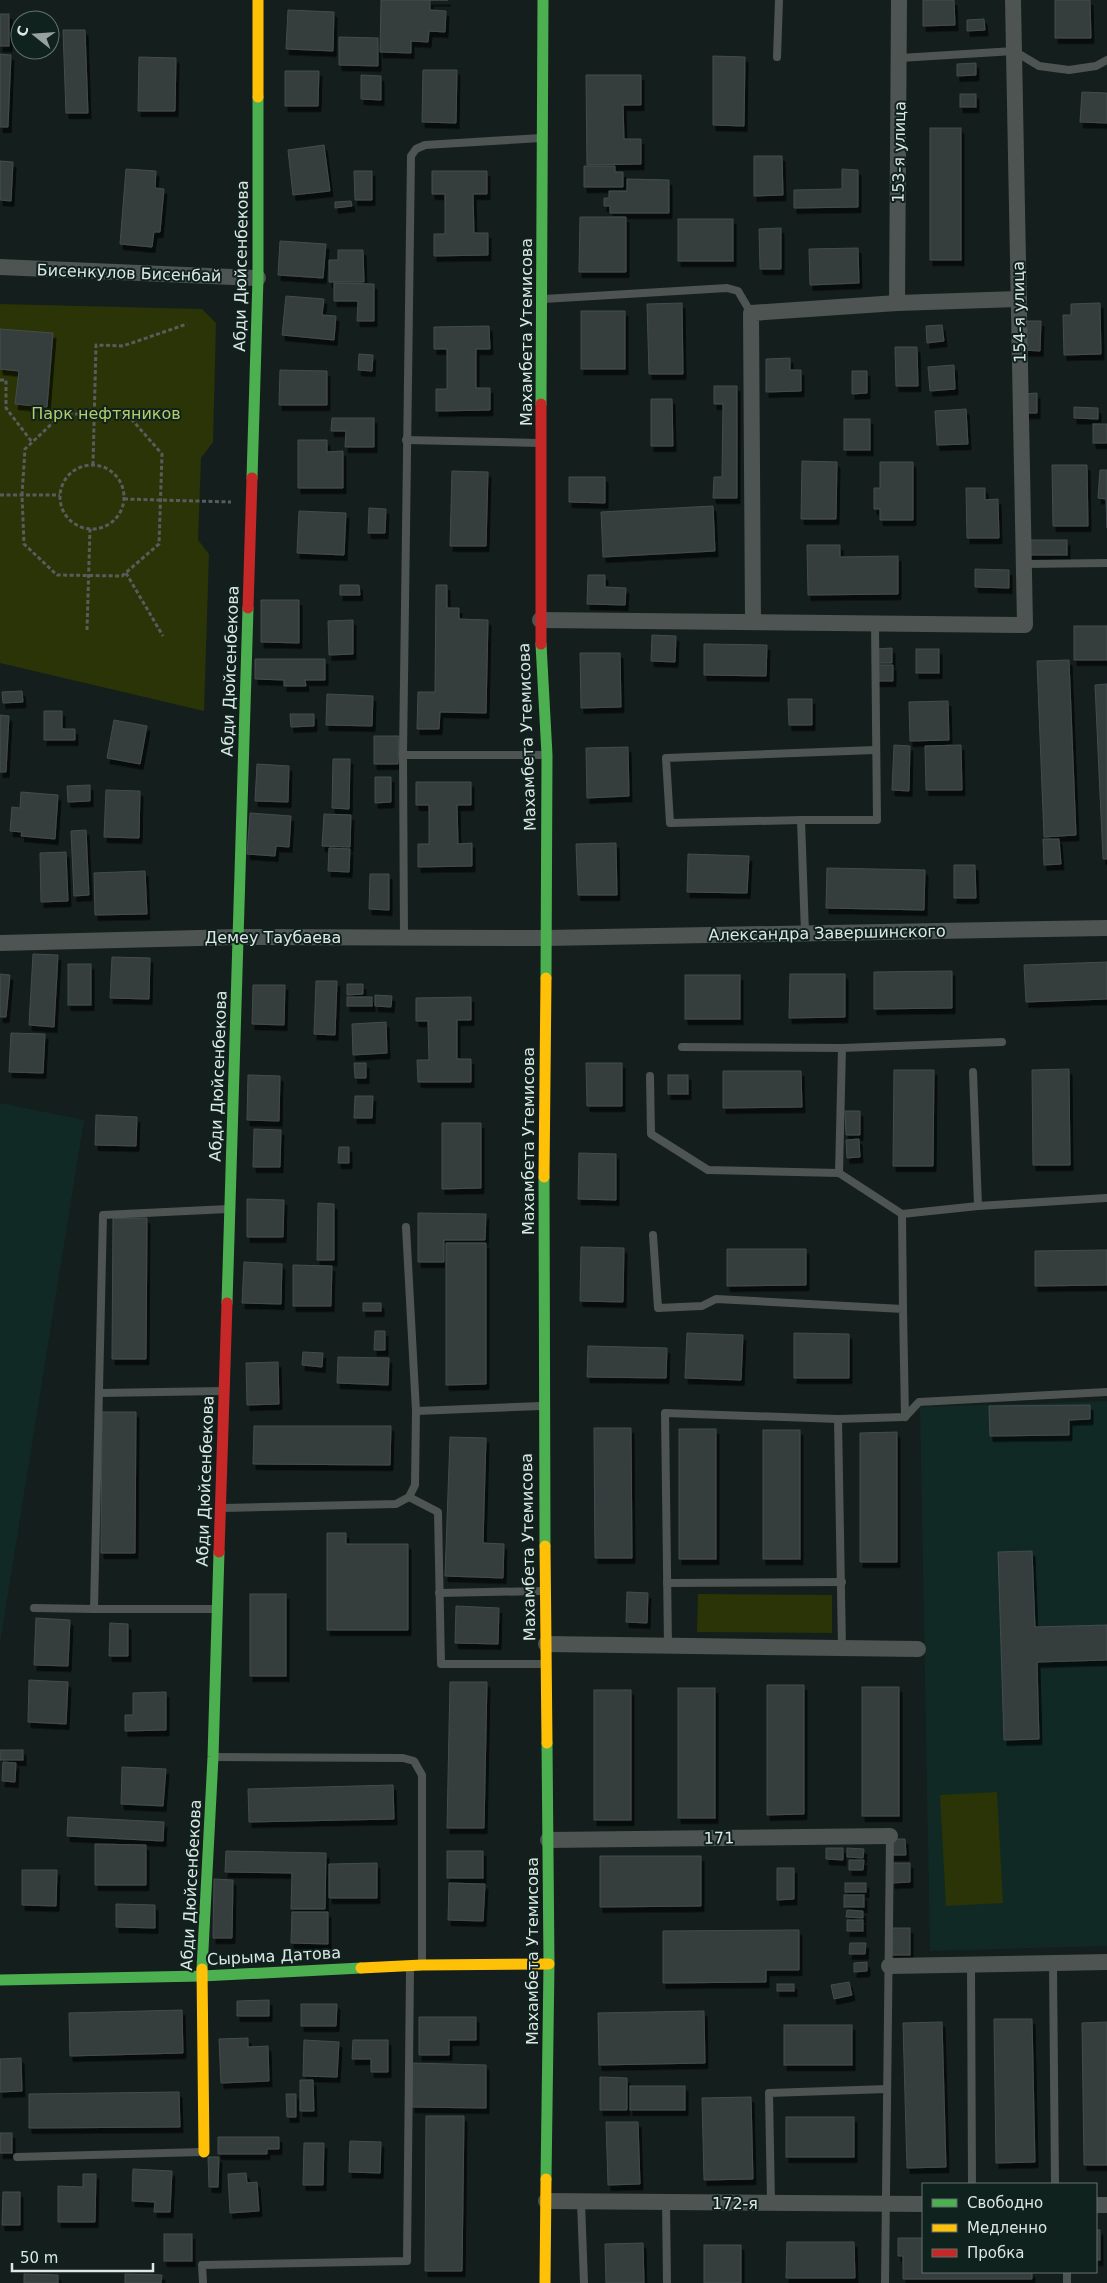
<svg xmlns="http://www.w3.org/2000/svg" width="1107" height="2283" font-family="'DejaVu Sans',sans-serif">
<style>
.built{fill:#112924}
.green{fill:#2a3406}
.building{fill:#363e3e;stroke:#434c4c;filter:url(#shadow)}
.lines{fill:none;stroke-linecap:round;stroke-linejoin:round}
.path{stroke:#575d5c;stroke-width:3;stroke-dasharray:4 2.5;stroke-linecap:butt}
.lane{stroke:#4d5452;stroke-width:8}
.street{stroke:#4d5452;stroke-width:16}
.fast{stroke:#4caf50;stroke-width:11}
.slow{stroke:#ffc107;stroke-width:11}
.jam{stroke:#c62828;stroke-width:11}
.labels{text-anchor:middle;dominant-baseline:central;stroke-width:4;stroke-linejoin:round;paint-order:stroke}
.street-label{font-size:16px;fill:#dde7e4;stroke:#10221e}
.park-label{font-size:16px;fill:#b4cc68;stroke:#10221e}
</style>
<defs>
<filter id="shadow"><feDropShadow dx="3" dy="5.5" stdDeviation="0" flood-color="#0009"/></filter>
</defs>
<rect width="100%" height="100%" fill="#141e1c"/>
<g class="built">
<path d="M0,1103L84,1120L0,1643Z"/>
<path d="M1107,1401V1946L930,1951L920,1407Z"/>
</g>
<g class="green">
<path d="M0,304L202,309L216,323L213,442L201,458L198,540L209,554L204,711L0,663Z"/>
<path d="M698,1594L832,1595V1633L697,1632Z"/>
<path d="M997,1792L1003,1903L946,1906L940,1795Z"/>
</g>
<g class="building">
<path d="M381,0H448H430V10L446,11L445,32L429,31L428,42L411,41V53L380,52Z"/>
<path d="M923,0H954L955,25L923,26Z"/>
<path d="M1055,0H1090L1091,38H1055Z"/>
<path d="M288,10L334,12L333,51L286,49Z"/>
<rect x="0" y="14" width="9" height="32"/>
<path d="M984,19L985,30L967,31V20Z"/>
<path d="M63,30H85L88,113H66Z"/>
<path d="M339,37L378,38V66L339,65Z"/>
<path d="M0,54L11,55L8,127H0Z"/>
<path d="M713,56L745,57L744,126L713,125Z"/>
<path d="M139,57L176,58L175,111H138Z"/>
<path d="M976,63V75L957,76V64Z"/>
<path d="M423,70H457L456,123L422,122Z"/>
<path d="M285,71H319L318,106H285Z"/>
<path d="M361,75L381,76V100L361,99Z"/>
<path d="M586,75H641V105H623L624,139H641V164L587,165Z"/>
<path d="M1082,92L1107,93V123L1080,122Z"/>
<rect x="960" y="94" width="16" height="13"/>
<rect x="930" y="128" width="31" height="132"/>
<path d="M324,145L330,191L293,195L288,150Z"/>
<path d="M754,156H782L783,195L754,196Z"/>
<path d="M0,161L13,162L11,201L0,200Z"/>
<path d="M584,166H615V172H623V187H584Z"/>
<path d="M126,169L156,171L155,188L164,189L160,232H154L152,247L120,244Z"/>
<path d="M842,169L858,170V207L794,208V190L842,189Z"/>
<path d="M354,171H372V200H355Z"/>
<path d="M432,171H487V194H473L474,233H488V255L434,256V234H445V194H432Z"/>
<path d="M627,179L669,180V213H610V206H604V198H609V191H627Z"/>
<path d="M351,201L352,206L335,208V202Z"/>
<path d="M580,217H626V272H579Z"/>
<rect x="678" y="219" width="55" height="42"/>
<path d="M781,228V269H760L759,229Z"/>
<path d="M280,241L326,244L323,278L278,275Z"/>
<path d="M858,248L859,283L810,285L809,249Z"/>
<path d="M338,250H363L364,282H329V260H338Z"/>
<path d="M334,283L374,284V321H357L358,301H334Z"/>
<path d="M286,296L324,299L322,315L336,316L334,340L282,335Z"/>
<path d="M682,303L683,374H649L647,304Z"/>
<path d="M1100,303L1101,354L1064,355L1063,315H1071V304Z"/>
<rect x="581" y="311" width="44" height="58"/>
<path d="M1024,321H1041L1040,351L1023,350Z"/>
<path d="M942,325L944,341L927,343L926,326Z"/>
<path d="M489,326L490,349H476V388H490V410L436,411V389H447V349H434V327Z"/>
<path d="M0,329L53,333L47,407L15,404L19,371L0,369Z"/>
<path d="M895,347H917L918,386H896Z"/>
<path d="M359,354L373,355L372,371L358,370Z"/>
<path d="M790,358V370H801V391L766,392V359Z"/>
<path d="M954,365L955,389L930,391L928,367Z"/>
<path d="M280,370L327,371V405H279Z"/>
<path d="M852,371H867V393L852,394Z"/>
<path d="M714,386H737V498H713L714,477H722L723,404H714Z"/>
<path d="M1037,393V413H1023V394Z"/>
<path d="M651,399H672L673,446H651Z"/>
<path d="M1074,407L1098,408V419L1074,418Z"/>
<path d="M966,409L968,444L937,445L935,411Z"/>
<path d="M332,418H374V447H345L346,431H331Z"/>
<rect x="844" y="419" width="26" height="31"/>
<rect x="1093" y="424" width="14" height="19"/>
<path d="M298,440H327V452L343,451V488H298Z"/>
<path d="M802,461L837,462L836,519H801Z"/>
<path d="M880,462H913V520H880V509H874V488H880Z"/>
<path d="M1052,465H1087L1088,526H1053Z"/>
<path d="M1100,470H1107V528L1106,499L1098,498Z"/>
<path d="M452,471L488,472L486,546H450Z"/>
<path d="M569,477H605V503L569,502Z"/>
<path d="M966,488H985V500L998,499L999,538H967Z"/>
<path d="M713,506L715,551L603,557L601,512Z"/>
<path d="M369,508L386,509L385,533H368Z"/>
<path d="M299,511L346,513L344,555L297,553Z"/>
<rect x="1026" y="540" width="41" height="15"/>
<path d="M807,545H840V557L898,556V594L808,595Z"/>
<path d="M975,569L1009,570V588L975,587Z"/>
<path d="M588,575H605V587L626,588L625,605L587,604Z"/>
<path d="M340,585H359L360,595H340Z"/>
<path d="M436,585H447V608H459V619L488,620L486,713L440,712L439,729H417L418,692H435Z"/>
<path d="M261,600H299V643L261,642Z"/>
<path d="M353,620V654L329,655L328,621Z"/>
<rect x="1074" y="626" width="33" height="34"/>
<path d="M652,635L676,636L675,662L651,661Z"/>
<path d="M704,644L767,645L766,676L704,675Z"/>
<path d="M892,648V663H877V649Z"/>
<rect x="916" y="649" width="23" height="24"/>
<path d="M580,653H620L621,707L581,708Z"/>
<path d="M255,659H325V680H305L306,686H284V680L255,679Z"/>
<path d="M1069,660L1076,835L1044,837L1037,661Z"/>
<path d="M876,665H893V681H877Z"/>
<path d="M1107,684V859H1103L1095,685Z"/>
<path d="M22,691L23,702L3,703L2,692Z"/>
<path d="M327,694L373,696L372,726L326,725Z"/>
<path d="M788,699H812V725H789Z"/>
<path d="M948,701L949,740L910,741L909,702Z"/>
<path d="M44,711H62V729H75V740H44Z"/>
<path d="M290,714H314V726L291,727Z"/>
<path d="M0,715L9,716L6,772H0Z"/>
<path d="M114,720L147,726L140,764L107,758Z"/>
<path d="M374,736H399L398,764H374Z"/>
<path d="M894,745L910,746L909,791L892,790Z"/>
<path d="M961,745L962,790H926L925,746Z"/>
<path d="M628,747L629,796L587,798L586,748Z"/>
<path d="M333,759H350L349,809L332,808Z"/>
<path d="M257,764L289,766L288,802L255,801Z"/>
<path d="M375,777H391V802L375,803Z"/>
<path d="M416,782H471V805H457L458,844L472,843V866L418,867V844H429V805H416Z"/>
<path d="M90,785V801L68,802L67,786Z"/>
<path d="M106,790L140,791L139,838L104,837Z"/>
<path d="M21,792L58,795L55,839L21,836L22,832L10,831L12,807L20,808Z"/>
<path d="M250,813L291,816L289,847L276,846L275,856L247,854Z"/>
<path d="M324,814L351,815L350,847L322,846Z"/>
<path d="M86,830L89,895L74,896L71,831Z"/>
<path d="M1043,839H1059L1061,864L1044,865Z"/>
<path d="M616,843L617,895H578L576,844Z"/>
<path d="M329,848L350,849L349,872L328,871Z"/>
<path d="M66,852L68,901L41,902L40,853Z"/>
<path d="M688,854L749,856L747,893L687,892Z"/>
<path d="M954,865H975L976,898H954Z"/>
<path d="M827,868L925,870L924,910L826,908Z"/>
<path d="M145,871L147,914L95,915L94,873Z"/>
<path d="M370,874H389V910L369,909Z"/>
<path d="M33,954L58,955L54,1027L29,1025Z"/>
<path d="M112,957L150,958L149,999L110,998Z"/>
<path d="M1107,962V999L1026,1002L1024,965Z"/>
<rect x="68" y="964" width="23" height="41"/>
<path d="M952,971V1008L874,1009V972Z"/>
<path d="M0,974L10,975L6,1017H0Z"/>
<path d="M790,974H845V1017L789,1018Z"/>
<rect x="685" y="975" width="55" height="44"/>
<path d="M316,981H337L335,1035L314,1034Z"/>
<path d="M347,984H363V994L347,995Z"/>
<path d="M253,985H285L284,1025L252,1024Z"/>
<path d="M375,995L392,996L391,1007L375,1006Z"/>
<rect x="347" y="997" width="25" height="9"/>
<path d="M471,997V1020H457V1059H471V1082H418L417,1060H429L428,1021H416V998Z"/>
<path d="M386,1022L387,1053L353,1055L352,1024Z"/>
<path d="M11,1033L45,1034L43,1073L9,1072Z"/>
<path d="M354,1063H366V1078H355Z"/>
<path d="M586,1063H622V1106H587Z"/>
<path d="M1069,1069L1070,1165H1033L1032,1070Z"/>
<path d="M894,1070H934L933,1166H893Z"/>
<path d="M723,1071H801L802,1107L723,1108Z"/>
<path d="M248,1075L280,1076L279,1121L247,1120Z"/>
<rect x="668" y="1075" width="20" height="19"/>
<path d="M355,1096H373L372,1118H354Z"/>
<path d="M845,1111H860V1135H846Z"/>
<path d="M96,1115L137,1117L136,1146L95,1145Z"/>
<path d="M442,1123H481V1188L442,1189Z"/>
<path d="M254,1129L281,1130L280,1167H253Z"/>
<path d="M859,1139L860,1157L847,1158L846,1140Z"/>
<path d="M339,1147H349V1163H338Z"/>
<path d="M579,1153L616,1154V1200L578,1199Z"/>
<path d="M247,1199L284,1200L283,1237H247Z"/>
<path d="M318,1203L334,1204V1260H317Z"/>
<path d="M418,1213L486,1214L485,1240H444V1262H418Z"/>
<path d="M113,1218H147L146,1359H112Z"/>
<path d="M446,1243H486V1384L446,1385Z"/>
<path d="M581,1247L624,1248L623,1302L580,1301Z"/>
<path d="M727,1249H806V1285L727,1286Z"/>
<path d="M1107,1250V1285L1035,1286V1251Z"/>
<path d="M244,1262L282,1264L281,1304L242,1303Z"/>
<path d="M293,1265L332,1266L331,1306H293Z"/>
<rect x="363" y="1303" width="18" height="8"/>
<path d="M375,1331H385V1350H374Z"/>
<path d="M687,1333L743,1335L741,1380L685,1378Z"/>
<path d="M794,1333L849,1334V1378H794Z"/>
<path d="M588,1346L667,1348L666,1378L587,1377Z"/>
<path d="M303,1352L323,1353L322,1367L302,1365Z"/>
<path d="M338,1357L389,1358L388,1385L337,1383Z"/>
<path d="M278,1362L279,1404L247,1405L246,1363Z"/>
<path d="M1090,1405V1419L1069,1420V1435L990,1436L989,1406Z"/>
<path d="M102,1412H136L135,1553H101Z"/>
<path d="M254,1426H391L390,1465L253,1464Z"/>
<path d="M594,1428H631L632,1558H595Z"/>
<rect x="679" y="1429" width="37" height="130"/>
<rect x="763" y="1430" width="37" height="129"/>
<path d="M897,1432V1562H860V1433Z"/>
<path d="M450,1437L486,1438L483,1543L504,1544L503,1578L445,1576Z"/>
<path d="M327,1533H346V1544H408V1630H327Z"/>
<path d="M1032,1551L1035,1627L1107,1625V1660L1037,1662L1039,1739L1004,1740L998,1552Z"/>
<path d="M627,1592L648,1593L647,1623L626,1622Z"/>
<rect x="250" y="1594" width="36" height="82"/>
<path d="M456,1606L499,1608L498,1644L455,1643Z"/>
<path d="M36,1618L70,1620L68,1666L34,1665Z"/>
<path d="M110,1623L128,1624V1656H109Z"/>
<path d="M29,1680L68,1682L66,1724L28,1722Z"/>
<path d="M450,1682H487L484,1828H447Z"/>
<path d="M767,1685H804V1814L767,1815Z"/>
<rect x="862" y="1687" width="37" height="129"/>
<rect x="678" y="1688" width="37" height="130"/>
<rect x="594" y="1690" width="37" height="130"/>
<path d="M166,1692V1730L125,1731V1715H133V1693Z"/>
<rect x="0" y="1750" width="23" height="10"/>
<path d="M3,1762L16,1763L15,1782L2,1781Z"/>
<path d="M122,1767L166,1769L163,1806L121,1804Z"/>
<path d="M393,1785L394,1819L249,1822L248,1789Z"/>
<path d="M68,1817L164,1822L163,1841L67,1836Z"/>
<path d="M892,1839H905L906,1855H891Z"/>
<path d="M95,1844L146,1845V1885H95Z"/>
<path d="M826,1848H843V1860L826,1859Z"/>
<path d="M847,1848L864,1849L863,1858L847,1857Z"/>
<path d="M226,1851L326,1853L325,1909H291L292,1873L225,1872Z"/>
<rect x="447" y="1851" width="36" height="27"/>
<path d="M600,1856H701V1906L600,1907Z"/>
<path d="M849,1860H864L863,1870H849Z"/>
<path d="M377,1863V1898H329V1864Z"/>
<path d="M892,1863H910V1882L892,1883Z"/>
<path d="M777,1868H794V1899L777,1900Z"/>
<path d="M22,1870H57L56,1906L22,1905Z"/>
<path d="M214,1879L233,1880L232,1938H213Z"/>
<path d="M449,1883L485,1884L483,1921L448,1920Z"/>
<rect x="845" y="1883" width="21" height="9"/>
<rect x="844" y="1895" width="20" height="12"/>
<path d="M116,1904L155,1905V1928L116,1927Z"/>
<path d="M847,1910L863,1911V1918L846,1917Z"/>
<path d="M292,1912H328V1944L291,1943Z"/>
<rect x="847" y="1920" width="16" height="11"/>
<rect x="892" y="1928" width="18" height="27"/>
<path d="M799,1930V1970H766V1982L663,1983V1931Z"/>
<path d="M850,1943H866L865,1954H849Z"/>
<path d="M867,1962V1971L854,1972V1963Z"/>
<path d="M849,1982L852,1995L834,1999L831,1985Z"/>
<rect x="777" y="1984" width="17" height="7"/>
<path d="M269,2000V2016H237V2001Z"/>
<path d="M301,2004H337L336,2026H301Z"/>
<path d="M182,2010L183,2053L70,2056L69,2013Z"/>
<path d="M704,2011L705,2063L599,2065L598,2013Z"/>
<path d="M419,2017H476V2040H449V2055H419Z"/>
<path d="M994,2019H1032L1035,2162L996,2163Z"/>
<path d="M942,2022L946,2167L907,2168L903,2023Z"/>
<path d="M1107,2022V2165H1084L1082,2023Z"/>
<rect x="784" y="2025" width="68" height="40"/>
<path d="M248,2038V2047L268,2046L269,2081L221,2083L219,2039Z"/>
<path d="M304,2040L339,2042L337,2077L303,2076Z"/>
<path d="M353,2040H388V2072H371V2059H352Z"/>
<path d="M21,2058L22,2091L0,2092V2059Z"/>
<path d="M412,2063L486,2065V2108L412,2107Z"/>
<path d="M600,2077L627,2078V2110H600Z"/>
<path d="M300,2080H313L314,2111H300Z"/>
<rect x="630" y="2086" width="55" height="24"/>
<path d="M179,2092L180,2127L29,2128V2094Z"/>
<path d="M286,2094H296V2117H287Z"/>
<path d="M751,2097L753,2179L704,2180L702,2098Z"/>
<path d="M426,2116H464L462,2271H425Z"/>
<rect x="786" y="2117" width="68" height="40"/>
<path d="M606,2122H638L640,2184L608,2185Z"/>
<rect x="0" y="2133" width="12" height="20"/>
<path d="M218,2137H279V2149H267V2154H218Z"/>
<path d="M350,2141L381,2142L380,2173L349,2172Z"/>
<path d="M304,2143H324L323,2185H303Z"/>
<path d="M208,2157H219L218,2187H209Z"/>
<path d="M133,2169L172,2171L170,2212H154L155,2202L132,2201Z"/>
<path d="M246,2173L247,2183L257,2182L259,2211L230,2213L228,2174Z"/>
<path d="M83,2174H96L95,2222H58V2186L83,2187Z"/>
<path d="M3,2192H20V2225H2Z"/>
<rect x="1096" y="2230" width="4" height="30"/>
<rect x="164" y="2234" width="28" height="27"/>
<path d="M898,2238H923V2272H1032V2279H903V2256H898Z"/>
<path d="M787,2242H854L855,2278H786Z"/>
<path d="M643,2243L644,2283H606L605,2244Z"/>
<rect x="704" y="2245" width="37" height="38"/>
<path d="M24,2274L58,2275V2283H24Z"/>
<path d="M125,2274L162,2275L161,2283H125Z"/>
</g>
<g class="lines">
<g class="path">
<path d="M0,380H6V408L32,442"/>
<path d="M62,414H127L162,454L159,544L122,576L57,575L24,544L22,495L25,449Z"/>
<path d="M93,465L96,345L123,346L187,324"/>
<circle cx="92" cy="497" r="32"/>
<path d="M0,495H60"/>
<path d="M124,499L231,502"/>
<path d="M126,573L163,636"/>
<path d="M87,630L90,529"/>
</g>
<g class="lane">
<path d="M777,57L779,0"/>
<path d="M900,58L1014,51L1039,66L1069,70L1096,66L1107,60"/>
<path d="M544,299L727,288L738,291L751,313"/>
<path d="M406,440L539,443"/>
<path d="M1024,564L1107,563"/>
<path d="M403,755H546"/>
<path d="M801,820L670,823L666,758L875,750"/>
<path d="M805,933L801,820H877L875,623"/>
<path d="M404,937L403,755L411,156L416,149L425,145L541,138"/>
<path d="M682,1047L842,1048L1002,1042"/>
<path d="M973,1072L978,1206"/>
<path d="M650,1076L651,1134L708,1170L839,1173L902,1214"/>
<path d="M839,1173L842,1048"/>
<path d="M653,1235L658,1308L702,1306L716,1299L903,1309L905,1417L838,1419L665,1413L668,1646"/>
<path d="M903,1309L902,1214L978,1206L1106,1198"/>
<path d="M99,1393L222,1391"/>
<path d="M416,1411L541,1406"/>
<path d="M905,1417L919,1402L1107,1392"/>
<path d="M838,1419L842,1648"/>
<path d="M409,1497L438,1512L441,1664H544"/>
<path d="M223,1508L396,1504L409,1497L415,1485L416,1411L406,1227"/>
<path d="M667,1583L842,1582"/>
<path d="M439,1593L542,1591"/>
<path d="M34,1608L94,1609"/>
<path d="M216,1609H94L103,1215L228,1209"/>
<path d="M215,1757L403,1758L414,1761L422,1775V1963"/>
<path d="M1053,1964L1055,2184"/>
<path d="M971,1966L972,2184"/>
<path d="M17,2157L202,2152"/>
<path d="M581,2202L584,2283"/>
<path d="M666,2202L667,2283"/>
<path d="M771,2203L769,2093L887,2089"/>
<path d="M1067,2272V2283"/>
<path d="M203,2283L202,2265L407,2261L410,1969"/>
<path d="M885,2283L890,1836"/>
</g>
<g class="street">
<path d="M0,267L258,278"/>
<path d="M897,303L899,0"/>
<path d="M540,620L1025,625L1013,0"/>
<path d="M753,621L751,313L897,303L1019,299"/>
<path d="M0,943L238,937L546,938L1107,928"/>
<path d="M546,1644L918,1649"/>
<path d="M548,1840L890,1836"/>
<path d="M889,1966L1107,1962"/>
<path d="M546,2201L923,2204"/>
<path d="M1096,2205H1107"/>
</g>
<g class="fast">
<path d="M541,404L543,0"/>
<path d="M252,478L258,278V97"/>
<path d="M541,644L547,755L546,978"/>
<path d="M544,1177L545,1546"/>
<path d="M227,1303L248,608"/>
<path d="M202,1969L213,1757L219,1552"/>
<path d="M0,1980L202,1976L361,1968"/>
<path d="M546,2179L549,1964L547,1743"/>
</g>
<g class="slow">
<path d="M258,0V97"/>
<path d="M544,1177L546,978"/>
<path d="M545,1546L547,1743"/>
<path d="M361,1968L422,1965L549,1964"/>
<path d="M202,1969L204,2152"/>
<path d="M545,2283L546,2179"/>
</g>
<g class="jam">
<path d="M541,404V644"/>
<path d="M248,608L252,478"/>
<path d="M219,1552L227,1303"/>
</g>
</g>
<g class="labels">
<g class="street-label">
<text transform="translate(899 152) rotate(-89)">153-я улица</text>
<text transform="translate(241 266) rotate(-89)">Абди Дюйсенбекова</text>
<text transform="translate(129 273) rotate(2)">Бисенкулов Бисенбай</text>
<text transform="translate(1019 312) rotate(-91)">154-я улица</text>
<text transform="translate(526 332) rotate(-90)">Махамбета Утемисова</text>
<text transform="translate(230 671) rotate(-88)">Абди Дюйсенбекова</text>
<text transform="translate(527 737) rotate(-92)">Махамбета Утемисова</text>
<text transform="translate(827 933) rotate(-1)">Александра Завершинского</text>
<text x="273" y="937">Демеу Таубаева</text>
<text transform="translate(218 1076) rotate(-88)">Абди Дюйсенбекова</text>
<text transform="translate(528 1141) rotate(-90)">Махамбета Утемисова</text>
<text transform="translate(205 1481) rotate(-88)">Абди Дюйсенбекова</text>
<text transform="translate(528 1547) rotate(-91)">Махамбета Утемисова</text>
<text transform="translate(719 1838) rotate(-1)">171</text>
<text transform="translate(191 1885) rotate(-87)">Абди Дюйсенбекова</text>
<text transform="translate(532 1951) rotate(-90)">Махамбета Утемисова</text>
<text transform="translate(274 1956) rotate(-3)">Сырыма Датова</text>
<text x="735" y="2203">172-я</text>
</g>
<g class="park-label">
<text x="106" y="413">Парк нефтяников</text>
</g>
</g>
<rect x="922" y="2183" width="175" height="90" fill="#10221e" stroke="#62716d"/>
<rect x="932" y="2199" width="25" height="8" fill="#4caf50" stroke="#62716d"/>
<text x="967" y="2208" font-size="15" fill="#dde7e4">Свободно</text>
<rect x="932" y="2224" width="25" height="8" fill="#ffc107" stroke="#62716d"/>
<text x="967" y="2233" font-size="15" fill="#dde7e4">Медленно</text>
<rect x="932" y="2249" width="25" height="8" fill="#c62828" stroke="#62716d"/>
<text x="967" y="2258" font-size="15" fill="#dde7e4">Пробка</text>
<g transform="translate(35 35) rotate(287)"><circle r="24" fill="#10221e" stroke="#62716d"/>
<path d="M0-4L9 19L0 12L-9 19Z" fill="#97a19e"/>
<text y="-8" font-size="14" font-weight="bold" text-anchor="middle" fill="#dde7e4">С</text>
</g>
<path d="M12 2263v8h141v-8" fill="none" stroke="#dde7e4" stroke-width="2.5"/>
<text x="20" y="2263" font-size="15" fill="#dde7e4" stroke="#10221e" stroke-width="4" paint-order="stroke">50 m</text>
</svg>
